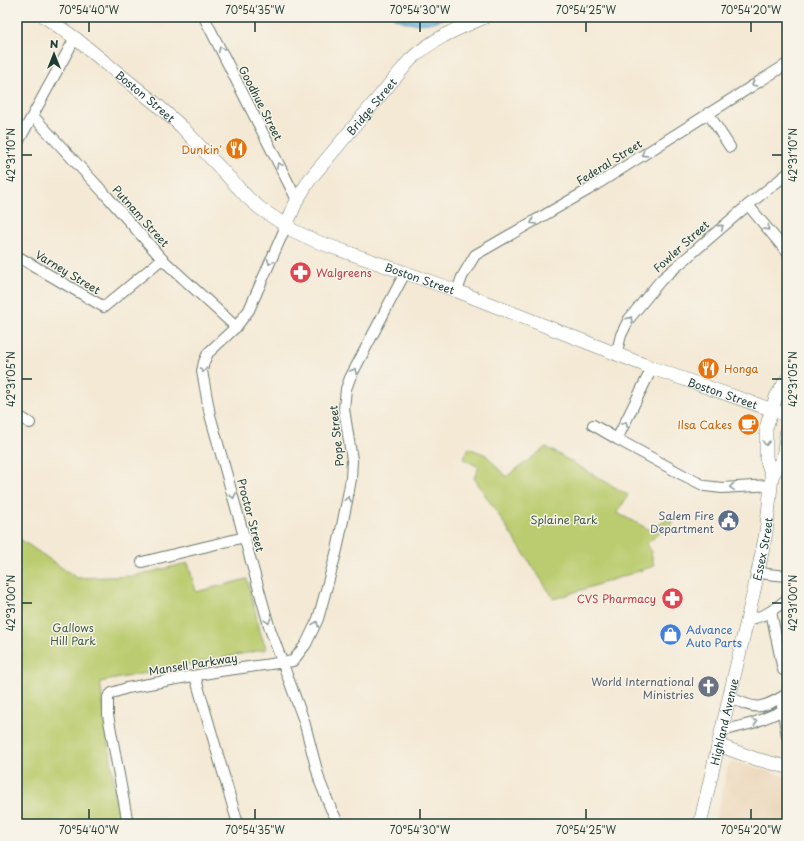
<svg xmlns="http://www.w3.org/2000/svg" width="804" height="841" font-family="'Playpen Sans',sans-serif">
<style>
.built{fill:#ecd7ba}
.green{fill:#bbcc6f;stroke:#6d8452}
.water{fill:#65b7e1;stroke:#427a8a}
.lines{fill:none;stroke-linecap:round;stroke-linejoin:round}
.minor-casing{stroke:#6a796c;stroke-width:12}
.major-casing{stroke:#6a796c;stroke-width:14}
.minor{stroke:#fff;stroke-width:10}
.major{stroke:#fff;stroke-width:13}
.oneway{stroke:#8f9e9a}
.ticks{fill:none;stroke:#1f3d34;stroke-width:1.5}
.labels{text-anchor:middle;dominant-baseline:central;stroke-width:3;stroke-linejoin:round;paint-order:stroke}
.street-label{font-size:11px;fill:#1f3d34;stroke:#f7f3e8}
.food-label{font-size:11px;fill:#c56008;stroke:#f7f3e8;text-anchor:end}
.health-label{font-size:11px;fill:#be3a42;stroke:#f7f3e8;text-anchor:start}
.service-label{font-size:11px;fill:#4e5e75;stroke:#f7f3e8;text-anchor:end}
.park-label{font-size:11px;fill:#3e5a40;stroke:#f7f3e8}
.shop-label{font-size:11px;fill:#366cbe;stroke:#f7f3e8;text-anchor:start}
.worship-label{font-size:11px;fill:#5b616d;stroke:#f7f3e8;text-anchor:end}
.neatline{fill:none;stroke:#1f3d34;stroke-width:1.5}
.ticks-label{font-size:10px;text-anchor:middle;fill:#1f3d34}
</style>
<rect width="100%" height="100%" fill="#f7f3e8"/>
<filter id="ink" filterUnits="userSpaceOnUse"><feTurbulence type="fractalNoise" baseFrequency=".025" numOctaves="2"/><feDisplacementMap in="SourceGraphic" scale="8" xChannelSelector="R" yChannelSelector="G"/><feConvolveMatrix kernelMatrix="1 2 1 2 8 2 1 2 1" color-interpolation-filters="sRGB"/></filter>
<filter id="wash" filterUnits="userSpaceOnUse"><feTurbulence type="fractalNoise" baseFrequency=".012" numOctaves="4" result="noise"/><feDisplacementMap in="SourceGraphic" scale="16" xChannelSelector="R" yChannelSelector="G"/><feGaussianBlur stdDeviation="0.9" result="paint"/><feColorMatrix in="noise" values="0 0 0 0 0 0 0 0 0 0 0 0 0 0 0 0 0 1.4 0 .05"/><feComposite in="paint" operator="in"/></filter>
<g filter="url(#wash)">
<rect width="100%" height="100%" fill="#f4e9d5"/>
<path class="built" d="M735,762L787,777V824H715L728,766L730,764Z"/>
<g class="green">
<path d="M546,447L628,495L617,513L650,530L670,518L673,523L647,543L651,552L654,566L554,599L474,478L479,467L463,459L469,448L486,455L506,477Z"/>
<path d="M17,537L77,578L134,576L188,563L196,592L247,579L261,635L267,649L100,682L120,824H17Z"/>
</g>
<path class="water" d="M393,17H448C429,25 411,27 393,17Z"/>
</g>
<g filter="url(#ink)">
<g class="lines">
<defs>
<g id="minor">
<path d="M204,17L297,200"/>
<path d="M708,113L730,147"/>
<path d="M33,116L105,194L162,259L236,327"/>
<path d="M17,144L75,38"/>
<path d="M748,205L787,252"/>
<path d="M286,226L249,310L236,327L208,353L204,362L202,371L210,415L270,629L304,721L320,782L331,809L339,824"/>
<path d="M17,256L104,307L162,259"/>
<path d="M457,291L462,277L475,255L588,190L787,64"/>
<path d="M616,355L621,335L629,319L661,280L748,205L787,174"/>
<path d="M652,368L617,439L683,475L705,486L722,488L771,485"/>
<path d="M17,415L30,423"/>
<path d="M593,425L617,439"/>
<path d="M142,562L245,537"/>
<path d="M758,571L767,574L787,576"/>
<path d="M771,612L783,670"/>
<path d="M747,620C766,616 772,611 787,599"/>
<path d="M195,676L238,824"/>
<path d="M730,697C757,711 761,709 787,694"/>
<path d="M782,706L787,736"/>
<path d="M722,731L753,723L787,709"/>
<path d="M128,824L108,715V697L112,693L127,688L220,671L293,661L306,644L318,619L337,550L347,501L351,479L352,460L344,409L346,389L350,378L405,273"/>
</g>
<g id="major">
<path id="s1" d="M45,17L75,38L155,103L182,127L248,198L261,209L294,231L318,242L457,291L652,368L787,415"/>
<path id="s2" d="M286,226L297,200L310,179L410,60C434,38 455,30 485,17"/>
<path d="M772,476L766,458V428L776,397L787,379"/>
<path d="M718,745L756,759L787,767"/>
<path id="s3" d="M700,824L755,586L766,533L772,476L783,458L787,428"/>
</g>
</defs>
<use href="#minor" class="minor-casing"/>
<use href="#major" class="major-casing"/>
<use href="#minor" class="minor"/>
<use href="#major" class="major"/>
</g>
<defs><path id="oneway-chevron" d="M-2-3.5L2.5 0L-2 3.5" fill="none" stroke-width="1.6" stroke-linecap="round" stroke-linejoin="round"/></defs>
<g class="oneway">
<use href="#oneway-chevron" transform="translate(221 49) rotate(-117)"/>
<use href="#oneway-chevron" transform="translate(754 84) rotate(148)"/>
<use href="#oneway-chevron" transform="translate(644 154) rotate(147)"/>
<use href="#oneway-chevron" transform="translate(279 165) rotate(-117)"/>
<use href="#oneway-chevron" transform="translate(533 222) rotate(150)"/>
<use href="#oneway-chevron" transform="translate(721 227) rotate(-40)"/>
<use href="#oneway-chevron" transform="translate(767 228) rotate(50)"/>
<use href="#oneway-chevron" transform="translate(270 262) rotate(114)"/>
<use href="#oneway-chevron" transform="translate(630 319) rotate(-58)"/>
<use href="#oneway-chevron" transform="translate(203 370) rotate(93)"/>
<use href="#oneway-chevron" transform="translate(354 371) rotate(-61)"/>
<use href="#oneway-chevron" transform="translate(625 424) rotate(-64)"/>
<use href="#oneway-chevron" transform="translate(766 443) rotate(92)"/>
<use href="#oneway-chevron" transform="translate(732 487) rotate(176)"/>
<use href="#oneway-chevron" transform="translate(233 496) rotate(75)"/>
<use href="#oneway-chevron" transform="translate(348 499) rotate(-79)"/>
<use href="#oneway-chevron" transform="translate(268 621) rotate(73)"/>
<use href="#oneway-chevron" transform="translate(316 624) rotate(-68)"/>
<use href="#oneway-chevron" transform="translate(755 722) rotate(-19)"/>
</g>
</g>
<path class="ticks" d="M89,22V32M255,22V32M420,22V32M586,22V32M751,22V32M22,155H32M772,155H782M22,379H32M772,379H782M22,603H32M772,603H782M89,809V819M255,809V819M420,809V819M586,809V819M751,809V819"/>
<defs>
<symbol id="restaurant-disc" viewBox="-11 -11 22 22"><circle r="9.5" fill="#e8710a" stroke="#f7f3e8"/><path d="M-5-6h1v4h1v-4h1v4h1v-4h1v5L-1.5 .5V6h-2V.5L-5-1ZM5-6V6H3V1.5H1.5Q1.5-4 5-6Z" fill="#fff"/></symbol>
<symbol id="pharmacy-disc" viewBox="-11 -11 22 22"><circle r="9.5" fill="#e0444e" stroke="#f7f3e8"/><path d="M-2-6h4v4h4v4h-4v4h-4v-4h-4v-4h4Z" fill="#fff"/></symbol>
<symbol id="cafe-disc" viewBox="-11 -11 22 22"><circle r="9.5" fill="#e8710a" stroke="#f7f3e8"/><path d="M-5.5-4.5H6V0H3Q3 3.5 0 3.5H-2.5Q-5.5 3.5-5.5 0ZM3-3.2v2h1.7v-2ZM-6 4.5H4V6H-6Z" fill="#fff"/></symbol>
<symbol id="civic-disc" viewBox="-11 -11 22 22"><circle r="9.5" fill="#5c6f8a" stroke="#f7f3e8"/><path d="M-.6-6.5H3V-4.5H.6V-3L4-1V1h2V6H-6V1h2V-1L-.6-3ZM-1.2 2.5V6h2.4V2.5Z" fill="#fff"/></symbol>
<symbol id="shop-disc" viewBox="-11 -11 22 22"><circle r="9.5" fill="#3f7fe0" stroke="#f7f3e8"/><path d="M-5-2.5h2.3a2.7 3.5 0 0 1 5.4 0H5L5.5 6h-11ZM-1.5-2.5h3a1.5 2.3 0 0 0-3 0Z" fill="#fff"/></symbol>
<symbol id="church-disc" viewBox="-11 -11 22 22"><circle r="9.5" fill="#6b7280" stroke="#f7f3e8"/><path d="M-1.2-6h2.4v3.5h3.3v2.4h-3.3V6h-2.4V-.1h-3.3v-2.4h3.3Z" fill="#fff"/></symbol>
</defs>
<g fill-rule="evenodd">
<use href="#restaurant-disc" x="224" y="136" width="25" height="25"/>
<use href="#pharmacy-disc" x="288" y="260" width="25" height="25"/>
<use href="#restaurant-disc" x="696" y="356" width="25" height="25"/>
<use href="#cafe-disc" x="736" y="412" width="25" height="25"/>
<use href="#civic-disc" x="716" y="508" width="25" height="25"/>
<use href="#pharmacy-disc" x="660" y="586" width="25" height="25"/>
<use href="#shop-disc" x="658" y="622" width="25" height="25"/>
<use href="#church-disc" x="696" y="674" width="25" height="25"/>
</g>
<g class="labels">
<g class="street-label">
<text stroke="none"><textPath href="#s1" startOffset="128">Boston Street</textPath></text>
<text transform="translate(261 103) rotate(63)">Goodhue Street</text>
<text stroke="none"><textPath href="#s2" startOffset="148">Bridge Street</textPath></text>
<text transform="translate(609 162) rotate(-32)">Federal Street</text>
<text transform="translate(141 216) rotate(48)">Putnam Street</text>
<text transform="translate(681 246) rotate(-42)">Fowler Street</text>
<text transform="translate(68 272) rotate(31)">Varney Street</text>
<text stroke="none"><textPath href="#s1" startOffset="464">Boston Street</textPath></text>
<text stroke="none"><textPath href="#s1" startOffset="788">Boston Street</textPath></text>
<text transform="translate(336 436) rotate(-96)">Pope Street</text>
<text transform="translate(251 515) rotate(75)">Proctor Street</text>
<text stroke="none"><textPath href="#s3" startOffset="282">Essex Street</textPath></text>
<text transform="translate(193 664) rotate(-9)">Mansell Parkway</text>
<text stroke="none"><textPath href="#s3" startOffset="105">Highland Avenue</textPath></text>
</g>
<g class="food-label">
<text x="222" y="149">Dunkin'</text>
<text x="724" y="368" text-anchor="start">Honga</text>
<text x="732" y="424">Ilsa Cakes</text>
</g>
<g class="health-label">
<text x="316" y="272">Walgreens</text>
<text x="656" y="598" text-anchor="end">CVS Pharmacy</text>
</g>
<g class="service-label">
<text x="714" y="515">Salem Fire<tspan x="714" dy="13">Department</tspan></text>
</g>
<g class="park-label">
<text x="564" y="519">Splaine Park</text>
<text x="73" y="627">Gallows<tspan x="73" dy="13">Hill Park</tspan></text>
</g>
<g class="shop-label">
<text x="686" y="629">Advance<tspan x="686" dy="13">Auto Parts</tspan></text>
</g>
<g class="worship-label">
<text x="694" y="681">World International<tspan x="694" dy="13">Ministries</tspan></text>
</g>
</g>
<rect width="804" height="841" fill="none" stroke="#f7f3e8" stroke-width="44"/>
<g transform="translate(54 54)" stroke="#f7f3e8" stroke-width="3" paint-order="stroke">
<path d="M0-3L7 15L0 10L-7 15Z" fill="#1f3d34"/>
<text y="-6" font-size="11" font-weight="bold" text-anchor="middle" fill="#1f3d34">N</text>
</g>
<rect x="22" y="22" width="760" height="797" class="neatline"/>
<g class="ticks-label">
<text x="89" y="14">70°54'40"W</text>
<text x="255" y="14">70°54'35"W</text>
<text x="420" y="14">70°54'30"W</text>
<text x="586" y="14">70°54'25"W</text>
<text x="751" y="14">70°54'20"W</text>
<text transform="translate(11 155) rotate(-90)" y="4">42°31'10"N</text>
<text transform="translate(793 155) rotate(-90)" y="4">42°31'10"N</text>
<text transform="translate(11 379) rotate(-90)" y="4">42°31'05"N</text>
<text transform="translate(793 379) rotate(-90)" y="4">42°31'05"N</text>
<text transform="translate(11 603) rotate(-90)" y="4">42°31'00"N</text>
<text transform="translate(793 603) rotate(-90)" y="4">42°31'00"N</text>
<text x="89" y="834">70°54'40"W</text>
<text x="255" y="834">70°54'35"W</text>
<text x="420" y="834">70°54'30"W</text>
<text x="586" y="834">70°54'25"W</text>
<text x="751" y="834">70°54'20"W</text>
</g>
</svg>
